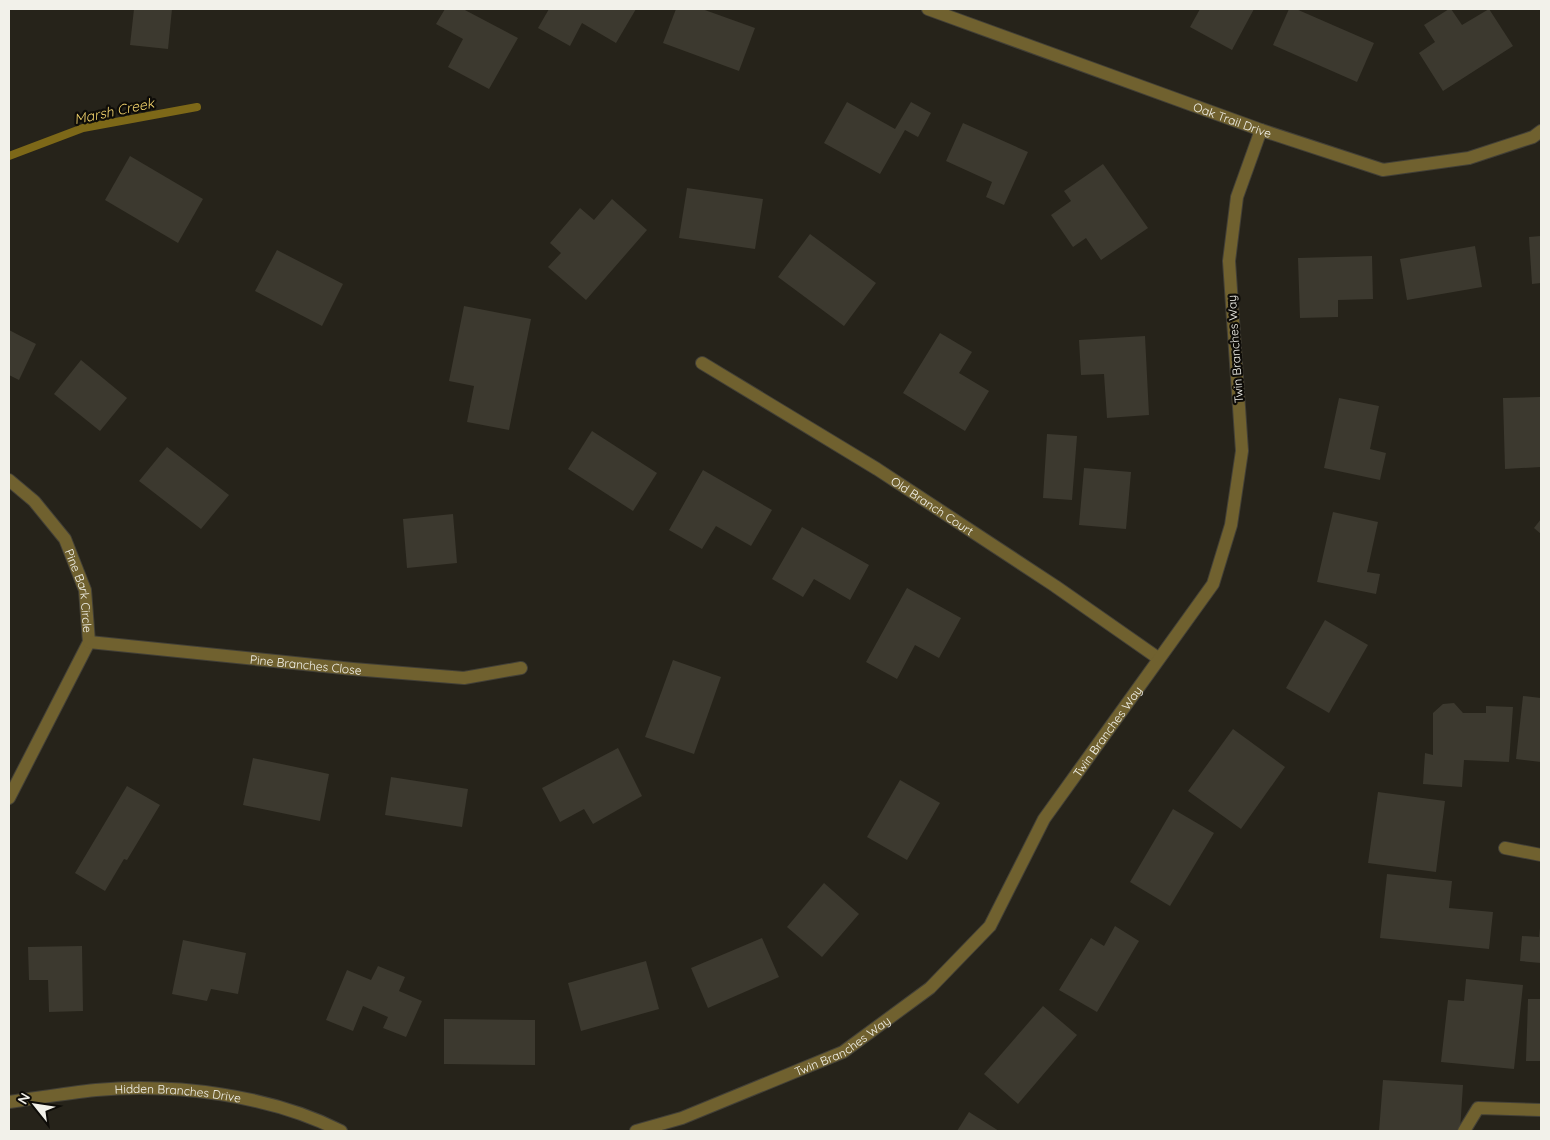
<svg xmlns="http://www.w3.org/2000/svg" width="1550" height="1140" font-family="Quicksand,sans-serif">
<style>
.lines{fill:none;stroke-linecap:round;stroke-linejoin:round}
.stream{stroke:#7d6818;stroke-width:8}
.building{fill:#3c392f}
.street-casing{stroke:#434037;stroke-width:14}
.street{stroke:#70612f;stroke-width:12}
.labels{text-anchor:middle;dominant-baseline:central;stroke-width:4.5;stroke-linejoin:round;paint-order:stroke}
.street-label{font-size:12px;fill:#f2f1ea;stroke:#0e0c08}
.water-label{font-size:14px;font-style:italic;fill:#f2d36c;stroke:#0e0c08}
</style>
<rect width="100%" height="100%" fill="#26231a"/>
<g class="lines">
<path class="stream" d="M9,156L83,128L197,107"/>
</g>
<g class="building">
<path d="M134,9H172L168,49L130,45Z"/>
<path d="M445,9H463L518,38L489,89L448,67L463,39L436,24Z"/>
<path d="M549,9H636L616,43L582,23L570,46L538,28Z"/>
<path d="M676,9H702L755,28L739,71L663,43Z"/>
<path d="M1200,9H1254L1232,50L1190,27Z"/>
<path d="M1289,9H1296L1374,43L1357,82L1273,45Z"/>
<path d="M1449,9H1451L1462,25L1489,9L1513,46L1443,91L1419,53L1435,42L1424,25Z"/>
<path d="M847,102L895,129L911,102L931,113L918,137L905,130L880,174L824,143Z"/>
<path d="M963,123L1028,152L1004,205L986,197L992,182L946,161Z"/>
<path d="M130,156L203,199L178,243L105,200Z"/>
<path d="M1103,164L1148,228L1101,260L1086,238L1073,247L1051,215L1071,201L1064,191Z"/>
<path d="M687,188L763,199L755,249L679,238Z"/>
<path d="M612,199L647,230L586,300L548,267L561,253L550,243L580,208L594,220Z"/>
<path d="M810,234L876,283L844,326L778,277Z"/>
<path d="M1541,236V283L1532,284L1529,237Z"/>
<path d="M1475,246L1482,287L1407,300L1400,259Z"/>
<path d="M277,250L343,284L322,326L255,291Z"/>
<path d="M1372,256L1373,299L1338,300V317L1300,318L1298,258Z"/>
<path d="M464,306L531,319L509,430L467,422L474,386L449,381Z"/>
<path d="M9,330L36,344L19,380L9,375Z"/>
<path d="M940,333L972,352L959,373L989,391L965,431L903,393Z"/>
<path d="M1145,336L1149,415L1107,418L1104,374L1081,375L1079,340Z"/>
<path d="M81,360L127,398L100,431L54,394Z"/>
<path d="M1540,397L1541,467L1505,469L1503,398Z"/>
<path d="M1339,398L1379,406L1370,449L1386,453L1380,480L1324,468Z"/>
<path d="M592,431L657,473L633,511L568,469Z"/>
<path d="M1047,434L1077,436L1072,500L1043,498Z"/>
<path d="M167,447L229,495L201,529L139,481Z"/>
<path d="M1084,468L1131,472L1126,529L1079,525Z"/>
<path d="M703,470L772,510L751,546L716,526L702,549L669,530Z"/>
<path d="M1333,512L1378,522L1367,572L1380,574L1376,594L1317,582Z"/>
<path d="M453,514L457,563L407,568L403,519Z"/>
<path d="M1541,519V534L1534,528Z"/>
<path d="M802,527L869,565L850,600L814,579L803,597L772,579Z"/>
<path d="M907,588L961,618L939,658L915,645L897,679L866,662Z"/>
<path d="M1325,620L1368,645L1329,713L1286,688Z"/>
<path d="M673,660L721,677L694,754L645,737Z"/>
<path d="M1523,696L1541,698V762L1516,759Z"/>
<path d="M1454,703L1463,713H1486V706L1513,707L1509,762L1464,760L1462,787L1423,784L1425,753L1433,755V713L1443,704Z"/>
<path d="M1233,729L1285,767L1241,829L1188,791Z"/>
<path d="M618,748L642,796L593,824L584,809L560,822L542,788Z"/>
<path d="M253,758L329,774L320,821L243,805Z"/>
<path d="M391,777L468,789L462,827L385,815Z"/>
<path d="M900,780L940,803L907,860L867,837Z"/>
<path d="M127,786L160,805L127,860L124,859L105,891L75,873Z"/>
<path d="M1378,792L1445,801L1436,872L1368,863Z"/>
<path d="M1173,809L1214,833L1170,906L1130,882Z"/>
<path d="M1387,874L1452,881L1449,908L1493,912L1489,949L1380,938Z"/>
<path d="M824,883L859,914L822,957L787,927Z"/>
<path d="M1115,926L1139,941L1097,1012L1059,990L1091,938L1104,946Z"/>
<path d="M1540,928L1541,963L1520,961L1522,936L1539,937Z"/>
<path d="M762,938L779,977L708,1008L691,968Z"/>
<path d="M183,940L246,953L238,994L211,989L207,1001L172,994Z"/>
<path d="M82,946L83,1011L49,1012L48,980H29L28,947Z"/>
<path d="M646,961L659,1009L581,1031L568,983Z"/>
<path d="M378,966L405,977L399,991L422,1001L406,1037L383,1028L388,1017L363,1006L353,1031L326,1020L347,970L371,980Z"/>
<path d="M1466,979L1523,985L1514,1069L1441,1062L1448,1000L1464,1001Z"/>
<path d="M1528,999H1541V1061H1526Z"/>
<path d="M1043,1006L1077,1035L1018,1104L984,1074Z"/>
<path d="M444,1019L535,1020V1065L444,1064Z"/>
<path d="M1383,1080L1463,1085L1460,1131H1379Z"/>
<path d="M969,1112L999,1131H957Z"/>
</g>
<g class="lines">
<defs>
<g id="street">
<path id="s1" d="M928,9L1261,130L1383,170L1469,158L1533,137L1541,131"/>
<path id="s2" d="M702,363L877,469L1055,586L1158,658"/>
<path id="s3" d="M9,480L34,501L65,539L85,590L89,642L9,798"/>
<path id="s4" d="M89,642L353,669L464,678L521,668"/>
<path d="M1505,848L1541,855"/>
<path id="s5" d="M9,1102C38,1098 67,1093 96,1090C175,1083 270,1095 341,1131"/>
<path id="s6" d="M636,1131L682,1118L843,1052L930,988L990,926L1044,819L1213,584L1231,525L1242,451L1229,261L1237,197L1261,130"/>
<path d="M1464,1131L1478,1108L1541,1110"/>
</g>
</defs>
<use href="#street" class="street-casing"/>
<use href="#street" class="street"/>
</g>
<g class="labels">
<g class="street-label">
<text stroke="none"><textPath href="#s1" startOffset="324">Oak Trail Drive</textPath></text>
<text transform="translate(1235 349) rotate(-94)">Twin Branches Way</text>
<text stroke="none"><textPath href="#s2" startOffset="271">Old Branch Court</textPath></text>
<text stroke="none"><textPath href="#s3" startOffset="136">Pine Bark Circle</textPath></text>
<text stroke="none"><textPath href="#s4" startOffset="218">Pine Branches Close</textPath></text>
<text stroke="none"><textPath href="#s6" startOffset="644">Twin Branches Way</textPath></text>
<text stroke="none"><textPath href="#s6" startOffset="224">Twin Branches Way</textPath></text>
<text stroke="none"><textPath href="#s5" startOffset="170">Hidden Branches Drive</textPath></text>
</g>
<g class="water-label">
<text transform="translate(114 111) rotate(-12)">Marsh Creek</text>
</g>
</g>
<rect width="1550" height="1140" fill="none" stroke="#f2f1ea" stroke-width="20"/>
<g transform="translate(35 1105) rotate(300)" stroke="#0e0c08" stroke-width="4" paint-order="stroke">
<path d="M0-4L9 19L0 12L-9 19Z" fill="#f2f1ea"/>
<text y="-8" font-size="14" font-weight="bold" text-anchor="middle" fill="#f2f1ea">N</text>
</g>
</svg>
